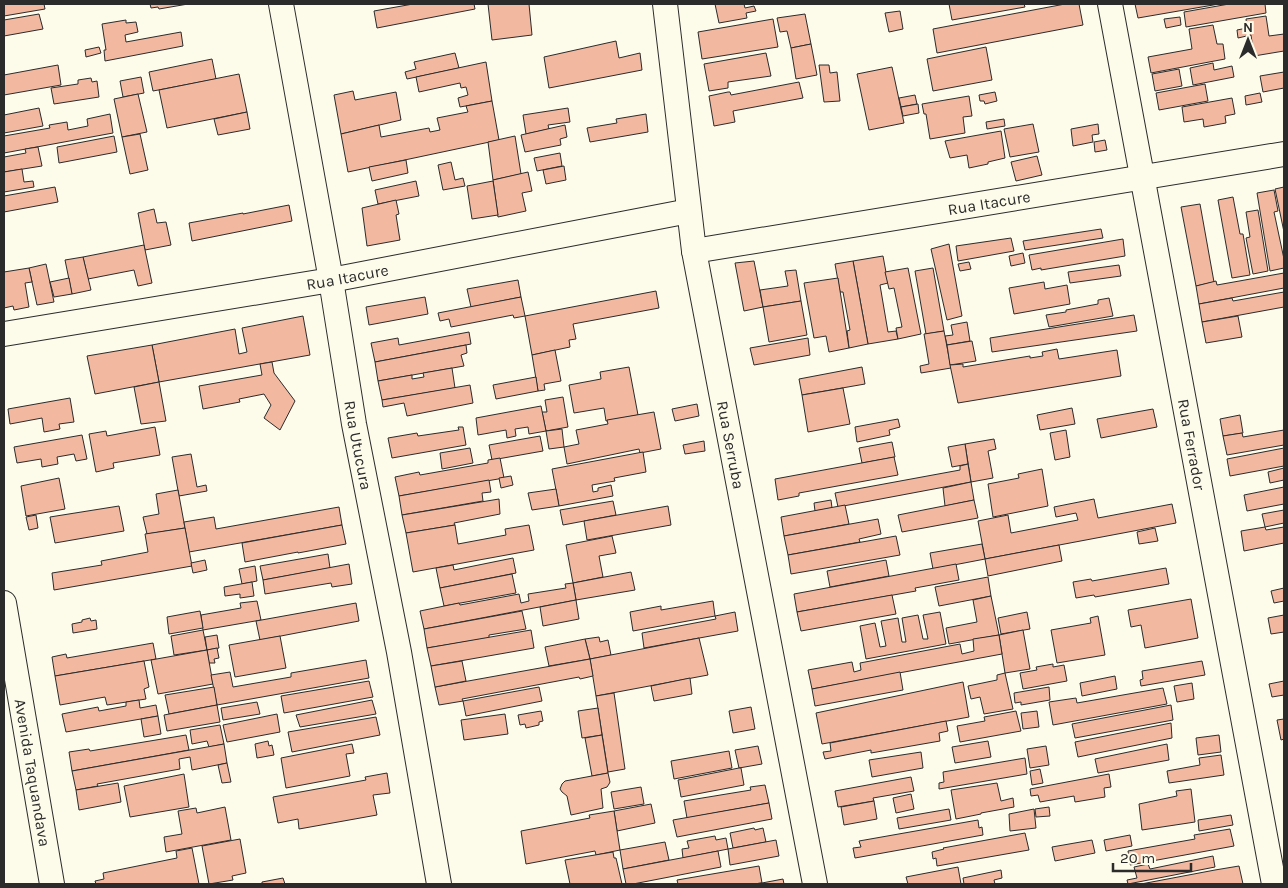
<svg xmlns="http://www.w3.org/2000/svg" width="1288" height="888" font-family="Karla,sans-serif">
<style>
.building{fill:#f2b8a0;stroke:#2b2b2b}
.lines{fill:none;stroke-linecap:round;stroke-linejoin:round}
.street-casing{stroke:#2b2b2b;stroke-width:26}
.street{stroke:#fdfbea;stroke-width:24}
.labels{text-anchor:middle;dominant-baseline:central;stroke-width:4;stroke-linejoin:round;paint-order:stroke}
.street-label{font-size:16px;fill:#2b2b2b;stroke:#fdfbea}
</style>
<rect width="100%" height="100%" fill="#fdfbea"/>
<g class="building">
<path d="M4,4H44L45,9L4,16Z"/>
<path d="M150,4H188L159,9L158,7L151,8Z"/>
<path d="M413,4H474L475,9L377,28L374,11Z"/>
<path d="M488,4H529L532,35L492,40Z"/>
<path d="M715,4H744L745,8L754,6L756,11L746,13L747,18L719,23Z"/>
<path d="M949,4H1024L1025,7L952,20Z"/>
<path d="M1065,4H1079L1083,25L937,53L933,29Z"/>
<path d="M1135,4H1219L1138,18Z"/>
<path d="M1229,4H1265L1266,13L1186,27L1184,12Z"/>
<path d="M900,11L903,29L889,32L885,13Z"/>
<path d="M39,14L43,29L4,36V20Z"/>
<path d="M805,14L811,44L791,48L787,31L780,32L777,18Z"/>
<path d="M1266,16L1269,36L1284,34V51L1254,56L1251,35L1238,38L1237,30L1247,28L1246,19Z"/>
<path d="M1180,17L1181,25L1166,28L1164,19Z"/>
<path d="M773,19L778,47L702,59L698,32Z"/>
<path d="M126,20V23L136,22L138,32L125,35L126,42L181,32L183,46L105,61L104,50H106L102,24Z"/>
<path d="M1213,25L1217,44H1223L1225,59L1151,73L1148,57L1192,49L1189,29Z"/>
<path d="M616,41L619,58L640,53L642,70L549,88L544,57Z"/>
<path d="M811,44L817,75L796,79L791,48Z"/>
<path d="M99,47L101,53L86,57L85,50Z"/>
<path d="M986,47L992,80L933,91L927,59Z"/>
<path d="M455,53L459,68L407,79L405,72L416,69L414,62Z"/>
<path d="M766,53L771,76L728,82V88L709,91L704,64Z"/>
<path d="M212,59L216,79L153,91L149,72Z"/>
<path d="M486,62L492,101L460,107L458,98L468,95L466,87L461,88L460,83L419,92L416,77Z"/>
<path d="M1213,63L1214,70L1232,66L1234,77L1193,85L1190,68Z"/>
<path d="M58,65L61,85L4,95V75Z"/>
<path d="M819,65H829L830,73L837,72L840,101L824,102Z"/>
<path d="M892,67L904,123L869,130L857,74Z"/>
<path d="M1179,69L1182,86L1155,91L1152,74Z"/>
<path d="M1284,72V88L1263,92L1260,76Z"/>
<path d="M239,74L247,112L167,128L159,90Z"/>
<path d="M141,77L144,93L123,97L120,81Z"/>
<path d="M91,78L92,82L97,81L99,97L54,104L51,88L78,84V80Z"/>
<path d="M799,82L803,98L733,111L735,122L714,126L709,96L728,92H730L731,95Z"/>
<path d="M1205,84L1208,101L1159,110L1156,93Z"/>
<path d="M353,91L355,100L396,92L401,120L341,134L334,95Z"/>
<path d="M995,92L997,101L985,104L984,101H980L979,95Z"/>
<path d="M1260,93L1262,102L1246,105L1245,96Z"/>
<path d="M138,94L147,132L122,137L114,99Z"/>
<path d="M915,95L917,104L901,107L899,98Z"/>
<path d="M969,96L972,116L963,117L965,133L930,139L926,114H924L922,104Z"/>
<path d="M1232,98L1235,114L1225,116L1226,123L1204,127L1203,119L1184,122L1182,107Z"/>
<path d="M492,101L499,140L348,172L341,134L379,125L381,137L429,128L430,132L440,130L437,118L468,112L466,106Z"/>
<path d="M918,104L919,113L903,116L901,107Z"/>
<path d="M39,108L43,126L4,133V115Z"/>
<path d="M568,108L570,122L548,125L549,129L526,134L523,115Z"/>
<path d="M247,112L250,129L218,135L214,119Z"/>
<path d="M110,114L113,133L4,153V136L50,128L49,125L67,122L68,130L88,126L87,119Z"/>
<path d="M646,114L648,132L590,142L587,128L617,123L616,119Z"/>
<path d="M1004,119L1005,126L987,129L986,122Z"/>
<path d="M1033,124L1039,152L1010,157L1004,129Z"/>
<path d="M1098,124L1099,134L1092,135L1093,142L1073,146L1071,129Z"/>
<path d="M565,125L567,137L560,139L561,145L525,152L521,135Z"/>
<path d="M1001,131L1005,158L988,162V164L969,168L967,155L950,158L945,141Z"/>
<path d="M140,134L148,170L130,174L122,137Z"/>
<path d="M114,136L117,152L59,163L57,147Z"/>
<path d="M515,136L521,174L493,180L488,142Z"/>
<path d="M1105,140L1107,150L1095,152L1094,142Z"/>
<path d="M38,147L42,166L4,172V157L26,153L25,149Z"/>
<path d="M560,153L562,166L537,171L534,158Z"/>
<path d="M1037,156L1042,175L1016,181L1011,162Z"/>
<path d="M406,160L408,173L372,181L369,167Z"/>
<path d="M451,162L455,180L463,178L465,186L443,190L438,165Z"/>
<path d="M564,166L566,180L546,184L543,170Z"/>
<path d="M22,169L24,182L33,181L34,187L4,192V172Z"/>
<path d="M528,172L532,191L522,193L526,211L498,217L493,180Z"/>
<path d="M416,181L419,196L378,204L375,190Z"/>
<path d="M493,181L498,215L472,219L467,186Z"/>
<path d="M55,187L58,202L4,212V196Z"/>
<path d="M1284,187V232L1275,189Z"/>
<path d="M1274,190L1278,211L1274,212L1284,259V268L1270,271L1257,193Z"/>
<path d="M1233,197L1240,234H1243L1250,275L1232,278L1218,200Z"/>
<path d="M396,200L399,214L396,215L400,240L367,246L362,208Z"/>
<path d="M1200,204L1214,282L1196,286L1181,207Z"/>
<path d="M289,205L292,221L192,241L189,223L243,213V214Z"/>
<path d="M154,209L157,223L166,222L171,245L145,250L138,213Z"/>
<path d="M1258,210L1268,271L1253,274L1246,238L1250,237L1246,212Z"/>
<path d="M1101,229L1103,238L1025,250L1023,241Z"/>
<path d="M1011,238L1014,251L958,261L956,246Z"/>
<path d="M1123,239L1125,256L1041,270V268L1032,270L1029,255Z"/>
<path d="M949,244L962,316L947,320L931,249Z"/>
<path d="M144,245L152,283L138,286L134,270L88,279L83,257Z"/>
<path d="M1023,253L1025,263L1011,266L1009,256Z"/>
<path d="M883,256L888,283L880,285L888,332L896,331L898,339L868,344L853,261Z"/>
<path d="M83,257L91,290L72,294L65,260Z"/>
<path d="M754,261L763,307L744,311L735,263Z"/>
<path d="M853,261L868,344L849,348L847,331L850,330L843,292H840L835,264Z"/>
<path d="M969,262L971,269L960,271L958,264Z"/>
<path d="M46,264L54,302L37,305L29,268Z"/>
<path d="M1119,265L1121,276L1070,283L1068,272Z"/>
<path d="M29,268L32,282L25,283L29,307L14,310L13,306L4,308V272Z"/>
<path d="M908,268L921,334L898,339L896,328L902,327L894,288L889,289L885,272Z"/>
<path d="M933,268L944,331L926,334L915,271Z"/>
<path d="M796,270L801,301L763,307L760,290L788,286L785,271Z"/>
<path d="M1284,273V288L1199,304L1196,286L1216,281L1217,285Z"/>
<path d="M69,278L72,294L54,297L50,282Z"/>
<path d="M838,278L849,348L829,352L826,336L814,338L804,283Z"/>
<path d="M518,280L521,297L471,307L467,289Z"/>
<path d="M1044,282L1045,289L1067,285L1070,304L1014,314L1009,288Z"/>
<path d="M656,291L659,308L573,324L576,339L569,340L570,347L532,355L525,316Z"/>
<path d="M1284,292V307L1202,322L1199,304L1232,298L1233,301Z"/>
<path d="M425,297L428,314L369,325L366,307Z"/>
<path d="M521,297L525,316L514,318L513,315L451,327L449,319L440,321L438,313Z"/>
<path d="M1109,298L1113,316L1049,327L1046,315L1066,312V310L1098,304V300Z"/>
<path d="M801,301L807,335L769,342L763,307Z"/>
<path d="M1134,315L1137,331L992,352L990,338Z"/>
<path d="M303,316L310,355L159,382L152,345L235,329L239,354L247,352L242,328Z"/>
<path d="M1238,316L1242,337L1206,343L1202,322Z"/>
<path d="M967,322L970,341L947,345L945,336L953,335L951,325Z"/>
<path d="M944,331L951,368L921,373L920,366L929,364L924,334Z"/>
<path d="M469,332L471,344L375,362L371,343L398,338L399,345Z"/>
<path d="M808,338L810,355L754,365L750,348Z"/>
<path d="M972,341L976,361L950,365L947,345Z"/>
<path d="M152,345L159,382L95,394L87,356Z"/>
<path d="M466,345L467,353L461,355L464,366L378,381L375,362Z"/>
<path d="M1057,349L1059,359L1117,350L1121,376L958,403L950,365L963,364V367L1030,356V358L1043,356L1042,352Z"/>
<path d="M555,350L561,381L544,384L545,390L538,391L532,355Z"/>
<path d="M272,362L274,373L295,401L280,430L264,418L271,405L264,394L239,399L240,402L203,409L199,386L262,375L260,364Z"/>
<path d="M629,367L638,415L606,421L604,408L574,413L569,385L601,379L600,372Z"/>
<path d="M862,367L865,384L802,395L799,379Z"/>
<path d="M452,368L455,388L382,400L378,381L412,375V379L424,377L423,373Z"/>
<path d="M536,377L538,391L496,399L493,385Z"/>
<path d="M159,382L166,421L141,424L134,387Z"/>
<path d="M470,385L473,403L407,416L404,403L383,407L382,400Z"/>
<path d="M843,388L850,424L808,432L802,395Z"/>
<path d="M563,397L568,427L546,431L542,412H547L545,400Z"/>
<path d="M70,398L74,422L59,424L60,429L44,432L42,418L10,424L8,409Z"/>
<path d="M697,404L699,416L675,421L672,409Z"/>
<path d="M541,406L546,431L529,434L528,427L515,429L516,436L507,438L506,430L478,435L476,418Z"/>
<path d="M1072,408L1075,424L1040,430L1037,415Z"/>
<path d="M1153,409L1157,427L1101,438L1097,419Z"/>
<path d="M654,412L661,449L640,453L639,449L567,464L564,447L579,444L576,430L608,424L607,420Z"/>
<path d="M1240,415L1243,433L1223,436L1220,419Z"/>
<path d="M898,419L900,427L889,430L890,435L857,442L855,427Z"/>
<path d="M155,427L160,455L113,463L114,468L96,472L89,434L106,431L107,436Z"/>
<path d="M458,427H463L466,445L392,458L388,438L417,433L418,436L459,430Z"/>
<path d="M562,429L564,447L549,449L546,431Z"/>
<path d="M1066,430L1070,457L1055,460L1050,433Z"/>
<path d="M1284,430V445L1227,455L1223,436L1242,433L1243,437Z"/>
<path d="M82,435L87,459L76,461L74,454L57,457L58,464L42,467L41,459L17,463L14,447Z"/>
<path d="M540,436L543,451L492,460L489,445Z"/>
<path d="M994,439L996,449L988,451L993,478L971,482L965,444Z"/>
<path d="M704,441L705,451L685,454L683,445Z"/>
<path d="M892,442L895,457L862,463L859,448Z"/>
<path d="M965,444L968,464L952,467L948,447Z"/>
<path d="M470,448L473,463L442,469L440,453Z"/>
<path d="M1284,448V466L1230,476L1227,459Z"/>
<path d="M643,452L646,472L614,478L615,481L592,485L593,492L598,491V488L611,485L613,496L559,506L552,469Z"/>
<path d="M191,454L197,487L206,485L207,491L179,496L172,457Z"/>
<path d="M894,457L898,475L799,493V496L778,500L775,479Z"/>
<path d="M500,458L504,478L399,496L395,477L419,472L420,475L488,463V460Z"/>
<path d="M968,464L971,482L838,507L835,493L960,470V466Z"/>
<path d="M1284,468V480L1270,483L1268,472Z"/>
<path d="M1042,469L1048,506L993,517L988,484L1019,478L1018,474Z"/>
<path d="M511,476L513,485L501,488L499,478Z"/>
<path d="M59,478L65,509L26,516L21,486Z"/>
<path d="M489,480L491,492L482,493L483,501L402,515L399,496Z"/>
<path d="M971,482L974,500L945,506L943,488Z"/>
<path d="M1284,487V504L1247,511L1244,495Z"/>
<path d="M556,489L559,506L532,510L528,493Z"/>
<path d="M178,490L185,528L147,534L143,517L159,514L156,494Z"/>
<path d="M499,499L500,514L454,523L455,525L406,533L402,515Z"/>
<path d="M1094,499L1098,518L1172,504L1176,523L985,559L978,521L1008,515L1011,533L1078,520L1076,513L1056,517L1054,507Z"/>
<path d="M831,500L832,508L815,511L814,503Z"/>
<path d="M974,500L978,518L902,532L898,515Z"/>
<path d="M613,501L616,515L563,525L560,510Z"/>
<path d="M845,505L849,524L784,536L781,517Z"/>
<path d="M119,506L124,531L55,543L50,517Z"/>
<path d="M668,506L671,525L587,540L584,521Z"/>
<path d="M339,507L342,525L189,552L184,522L214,517L216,529Z"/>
<path d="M1284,510V523L1265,527L1262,514Z"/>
<path d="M36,515L38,528L29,530L26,517Z"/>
<path d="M878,519L881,534L859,539L860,542L788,555L784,536Z"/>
<path d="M342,525L346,544L298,553V552L245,562L242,543Z"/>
<path d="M455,525L458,544L506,535L505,529L529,525L534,550L413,572L406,533Z"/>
<path d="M1265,527L1266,530L1284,527V543L1244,551L1241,531Z"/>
<path d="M185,528L192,566L54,590L52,573L102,565L101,561L148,552L145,534Z"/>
<path d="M1155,528L1158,541L1139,544L1137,532Z"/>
<path d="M612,536L616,553L599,556L603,577L573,583L566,545Z"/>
<path d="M896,536L900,555L791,574L788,555Z"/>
<path d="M982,544L985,559L933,569L930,553Z"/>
<path d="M1059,545L1062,561L988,576L985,559Z"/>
<path d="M328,554L330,568L263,580L260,566Z"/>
<path d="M513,558L516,573L440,588L436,568L453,565L454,570Z"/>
<path d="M205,560L207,570L193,573L191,563Z"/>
<path d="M886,560L889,576L830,587L827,571Z"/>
<path d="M349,564L352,584L332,587L331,583L265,594L263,580Z"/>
<path d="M956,564L959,580L915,588L916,591L797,612L794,594Z"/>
<path d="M255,566L257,581L242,584L239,569Z"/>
<path d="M1166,568L1169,584L1095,597L1094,595L1076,598L1073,582L1091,579L1092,581Z"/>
<path d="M631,572L635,590L576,600L573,583Z"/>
<path d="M512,574L516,593L444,606L440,588Z"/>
<path d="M988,577L991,596L939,606L935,587Z"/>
<path d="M252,582L254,596L240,598V594L225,596L224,587Z"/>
<path d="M573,583L576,600L424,629L420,611L459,603L460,605L519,594L521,603L529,601L528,594L566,588L565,584Z"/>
<path d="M1284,588V601L1274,603L1271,591Z"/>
<path d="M892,595L896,614L801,631L797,612Z"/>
<path d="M991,596L999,635L949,644L946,628L977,622L973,600Z"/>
<path d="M1191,599L1198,638L1145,648L1141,625L1131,627L1128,610Z"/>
<path d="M576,600L579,619L543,626L540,607Z"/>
<path d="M257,601L261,620L203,630L201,615L241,608L240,603Z"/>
<path d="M713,601L715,616L633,631L630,612L661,606V610Z"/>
<path d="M356,603L359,621L260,640L256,621Z"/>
<path d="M200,611L203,628L169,634L167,617Z"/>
<path d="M522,611L526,629L489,635V638L427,648L424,629Z"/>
<path d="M735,612L738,631L644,648L642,633L716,619L715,616Z"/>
<path d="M940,612L946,644L866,659L860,626L875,623L880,647L886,646L881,621L898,618L902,642H906L902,618L918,615L923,639H928L923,615Z"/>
<path d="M1027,612L1030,629L1001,634L998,618Z"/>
<path d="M1284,615V632L1271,634L1268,618Z"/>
<path d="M1098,616L1105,655L1057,663L1051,630L1091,623L1090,618Z"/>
<path d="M90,618L91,621L96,620L97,629L73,633L72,624L82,622V620Z"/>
<path d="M203,630L207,650L174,655L171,636Z"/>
<path d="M531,630L534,648L431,666L427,648Z"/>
<path d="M1023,630L1030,669L1005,673L999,635Z"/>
<path d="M217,635L219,648L207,650L205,637Z"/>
<path d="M999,635L1002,654L812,689L808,670L852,662L854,672L861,670L860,663L960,644L962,654L974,651L973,639Z"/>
<path d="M280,636L286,668L235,677L229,645Z"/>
<path d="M599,637L600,642L608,640L611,655L590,659L585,639Z"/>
<path d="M699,638L708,675L596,696L590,659Z"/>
<path d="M585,639L590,659L549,666L545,647Z"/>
<path d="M153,643L156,659L55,676L52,657L66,654L67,658Z"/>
<path d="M217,648L219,658L214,659L215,663H209L207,650Z"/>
<path d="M207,650L213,684L158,694L151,660Z"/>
<path d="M590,659L593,676L580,679L579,677L462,699L463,701L439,705L435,687Z"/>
<path d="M366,660L369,678L217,705L211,675L230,672L233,687L291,677V673Z"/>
<path d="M144,661L149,687L144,689L146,699L107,705L105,697L60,705L55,676Z"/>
<path d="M462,661L466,681L435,687L431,666Z"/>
<path d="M1202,661L1205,675L1141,686L1140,680L1143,679L1142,671Z"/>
<path d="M1053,664V667L1064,665L1067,681L1023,689L1020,673L1037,670L1036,667Z"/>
<path d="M900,672L903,690L815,706L812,689Z"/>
<path d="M1005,673L1013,709L984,714L980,697L971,699L968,686L997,680V675Z"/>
<path d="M1115,676L1117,689L1082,696L1080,683Z"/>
<path d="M690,678L692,694L654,701L651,686Z"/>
<path d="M369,681L373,697L284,713L281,696Z"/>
<path d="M1284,681V695L1272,697L1269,684Z"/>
<path d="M963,682L969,717L822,744L816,713Z"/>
<path d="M1192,683L1194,699L1177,702L1174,686Z"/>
<path d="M214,687L217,705L169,714L165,695Z"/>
<path d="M539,687L542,701L466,716L463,701Z"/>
<path d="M1049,687L1050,700L1021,705V702L1015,703L1014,693Z"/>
<path d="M1163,688L1167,704L1053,725L1049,702L1076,698L1077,703Z"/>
<path d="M614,693L625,769L608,772L596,696Z"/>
<path d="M139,700L140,708L156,705L158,716L66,732L62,714L98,707L99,711L126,706V702Z"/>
<path d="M372,700L376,714L300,727L296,715Z"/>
<path d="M257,702L260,714L223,720L221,708Z"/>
<path d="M217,705L220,722L167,731L164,715Z"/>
<path d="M1171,705L1173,720L1146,725L1075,738L1072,724Z"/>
<path d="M751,707L755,729L733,733L729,711Z"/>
<path d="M598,708L602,735L582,738L578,711Z"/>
<path d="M541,711L543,721L539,722V725L526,728L525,724L520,725L518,715Z"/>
<path d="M1016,711L1021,731L960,742L957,726L985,721L984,717Z"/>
<path d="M1037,711L1039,727L1023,729L1021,713Z"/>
<path d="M277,714L280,732L227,742L223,725Z"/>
<path d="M505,714L508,734L464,740L461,720Z"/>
<path d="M158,716L161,734L144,737L141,719Z"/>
<path d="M376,717L380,735L292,752L288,732Z"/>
<path d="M1284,719V739L1281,740L1277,720Z"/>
<path d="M946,721L948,731L939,733L940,741L871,753V750L825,759L823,752L831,751L830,743Z"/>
<path d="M1171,723L1172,738L1078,757L1075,742Z"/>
<path d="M220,725L224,744L209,747L207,741L192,744L190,730Z"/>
<path d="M186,735L189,750L72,771L69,752L89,749L90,751Z"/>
<path d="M602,735L608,773L592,776L585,738Z"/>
<path d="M1219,735L1221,752L1198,755L1196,738Z"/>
<path d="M268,741L269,746L272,745L274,755L257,758L255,744Z"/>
<path d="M988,741L991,757L955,763L952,747Z"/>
<path d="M224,744L227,763L192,770L190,757L179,759L180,769L97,784L98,786L76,790L72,771Z"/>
<path d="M352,744L354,753L346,754L350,776L286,788L281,758Z"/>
<path d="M1167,744L1169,760L1098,773L1095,759Z"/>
<path d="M758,746L762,764L739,768L735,750Z"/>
<path d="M1046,746L1049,765L1030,768L1027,749Z"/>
<path d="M729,751L732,768L674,779L671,761Z"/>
<path d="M921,752L923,768L872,777L869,760Z"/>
<path d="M1221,755L1224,775L1169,783L1167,771L1200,765L1199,758Z"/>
<path d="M1025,758L1027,774L939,789V783L944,782L943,772Z"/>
<path d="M227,763L231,782L222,783L218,765Z"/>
<path d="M739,768H741L744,785L681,797L678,780Z"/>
<path d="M1040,769L1043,783L1032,785L1030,771Z"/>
<path d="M387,773L390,793L373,795L377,815L299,829L298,819L278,823L273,797L366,780L365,777Z"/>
<path d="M608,773L610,782L609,784L607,787L601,789L603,808L571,815L567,796L562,792L560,789L562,784L565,781Z"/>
<path d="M184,774L189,807L130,817L124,786Z"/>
<path d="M1109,774L1111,787L1104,788L1105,797L1075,802L1074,796L1040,802L1038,795L1031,796L1030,789Z"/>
<path d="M911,777L914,791L873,798L874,801L838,807L835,791Z"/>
<path d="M118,783L121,802L79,810L76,790Z"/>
<path d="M997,783L1001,801L1013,798L1014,807L981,813V814L956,819L951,790Z"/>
<path d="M765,785L769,803L687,818L684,801L751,790L750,787Z"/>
<path d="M641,787L644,804L614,809L611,792Z"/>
<path d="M1191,789L1195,822L1142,830L1139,804L1177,796L1176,791Z"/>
<path d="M911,794L914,809L896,813L893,798Z"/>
<path d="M874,801L877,819L844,825L841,807Z"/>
<path d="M769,803L772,819L677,837L673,820Z"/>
<path d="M651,804L655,823L617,831L614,811Z"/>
<path d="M225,807L231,840L166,852L164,837L182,834L178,811L196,808L197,813Z"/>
<path d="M1049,807L1050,816L1036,817L1035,809Z"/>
<path d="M949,809L951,820L899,829L897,818Z"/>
<path d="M1034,809L1036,828L1010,831L1009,814Z"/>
<path d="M614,811L620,850L596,855L595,851L526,864L521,831L590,818L589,815Z"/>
<path d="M1231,815L1233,825L1199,831L1198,820Z"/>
<path d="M978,820L979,828L982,827L983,835L855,858L853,848L861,847L859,841Z"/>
<path d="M754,828L755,830L763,828L766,842L733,848L730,833Z"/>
<path d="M1230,829L1234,846L1130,865L1128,851L1195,839L1194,835Z"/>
<path d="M1025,833L1029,850L937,866L936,858L933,859L932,852L944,849L943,848Z"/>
<path d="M1130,835L1132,846L1106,851L1104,840Z"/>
<path d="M715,836L716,840L726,838L728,849L683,858L682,849L689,848L687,841Z"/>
<path d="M240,839L246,873L232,876L233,880L209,884L202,846Z"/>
<path d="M776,840L779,856L730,865L728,849Z"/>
<path d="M1092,840L1095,853L1055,861L1052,847Z"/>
<path d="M665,842L669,860L623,869L620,850Z"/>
<path d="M192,848L199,884H96L95,881L104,879L103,873L177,858L176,851Z"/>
<path d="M718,851L721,867L633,884H626L623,869Z"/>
<path d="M613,852L614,858H616L622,884H570L565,860Z"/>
<path d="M1213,856L1215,867L1128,884L1127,880L1137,878L1134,867L1148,864L1150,869Z"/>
<path d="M759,866L762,883L753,884H678L677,880Z"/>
<path d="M1239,866L1243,884H1141L1215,870Z"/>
<path d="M958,867L961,884H908L906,877Z"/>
<path d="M1001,870L1002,878L994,880L995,884H964L963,878Z"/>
<path d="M283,878L285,884H262V882Z"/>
<path d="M783,879L784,884H753L762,883Z"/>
</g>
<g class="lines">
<defs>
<g id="street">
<path id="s1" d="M281,4L331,280L354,424L399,652L439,884"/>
<path id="s2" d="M665,4L694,251L815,884"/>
<path id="s3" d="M1110,4L1274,884"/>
<path id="s4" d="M694,251L1284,154"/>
<path id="s5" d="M4,334L331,280L689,211"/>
<path id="s6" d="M4,603L52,884"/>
</g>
</defs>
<use href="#street" class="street-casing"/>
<use href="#street" class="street"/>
</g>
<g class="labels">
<g class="street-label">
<text stroke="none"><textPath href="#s4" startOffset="299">Rua Itacure</textPath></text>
<text stroke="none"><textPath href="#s5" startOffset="348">Rua Itacure</textPath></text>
<text stroke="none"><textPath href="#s1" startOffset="448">Rua Utucura</textPath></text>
<text stroke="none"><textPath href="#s3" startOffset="448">Rua Ferrador</textPath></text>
<text stroke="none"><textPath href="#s2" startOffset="446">Rua Serruba</textPath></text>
<text stroke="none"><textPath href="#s6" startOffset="172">Avenida Taquandava</textPath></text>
</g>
</g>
<rect width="1288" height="888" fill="none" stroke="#2b2b2b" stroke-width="10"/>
<g transform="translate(1248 40)" stroke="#fdfbea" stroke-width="4" paint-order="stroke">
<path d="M0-4L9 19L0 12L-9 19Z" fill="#2b2b2b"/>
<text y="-8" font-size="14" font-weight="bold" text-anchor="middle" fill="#2b2b2b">N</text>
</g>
<path d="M1113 863v8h78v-8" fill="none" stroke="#2b2b2b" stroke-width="2.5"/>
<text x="1120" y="863" font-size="15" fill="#2b2b2b" stroke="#fdfbea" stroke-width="4" paint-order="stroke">20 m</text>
</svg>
